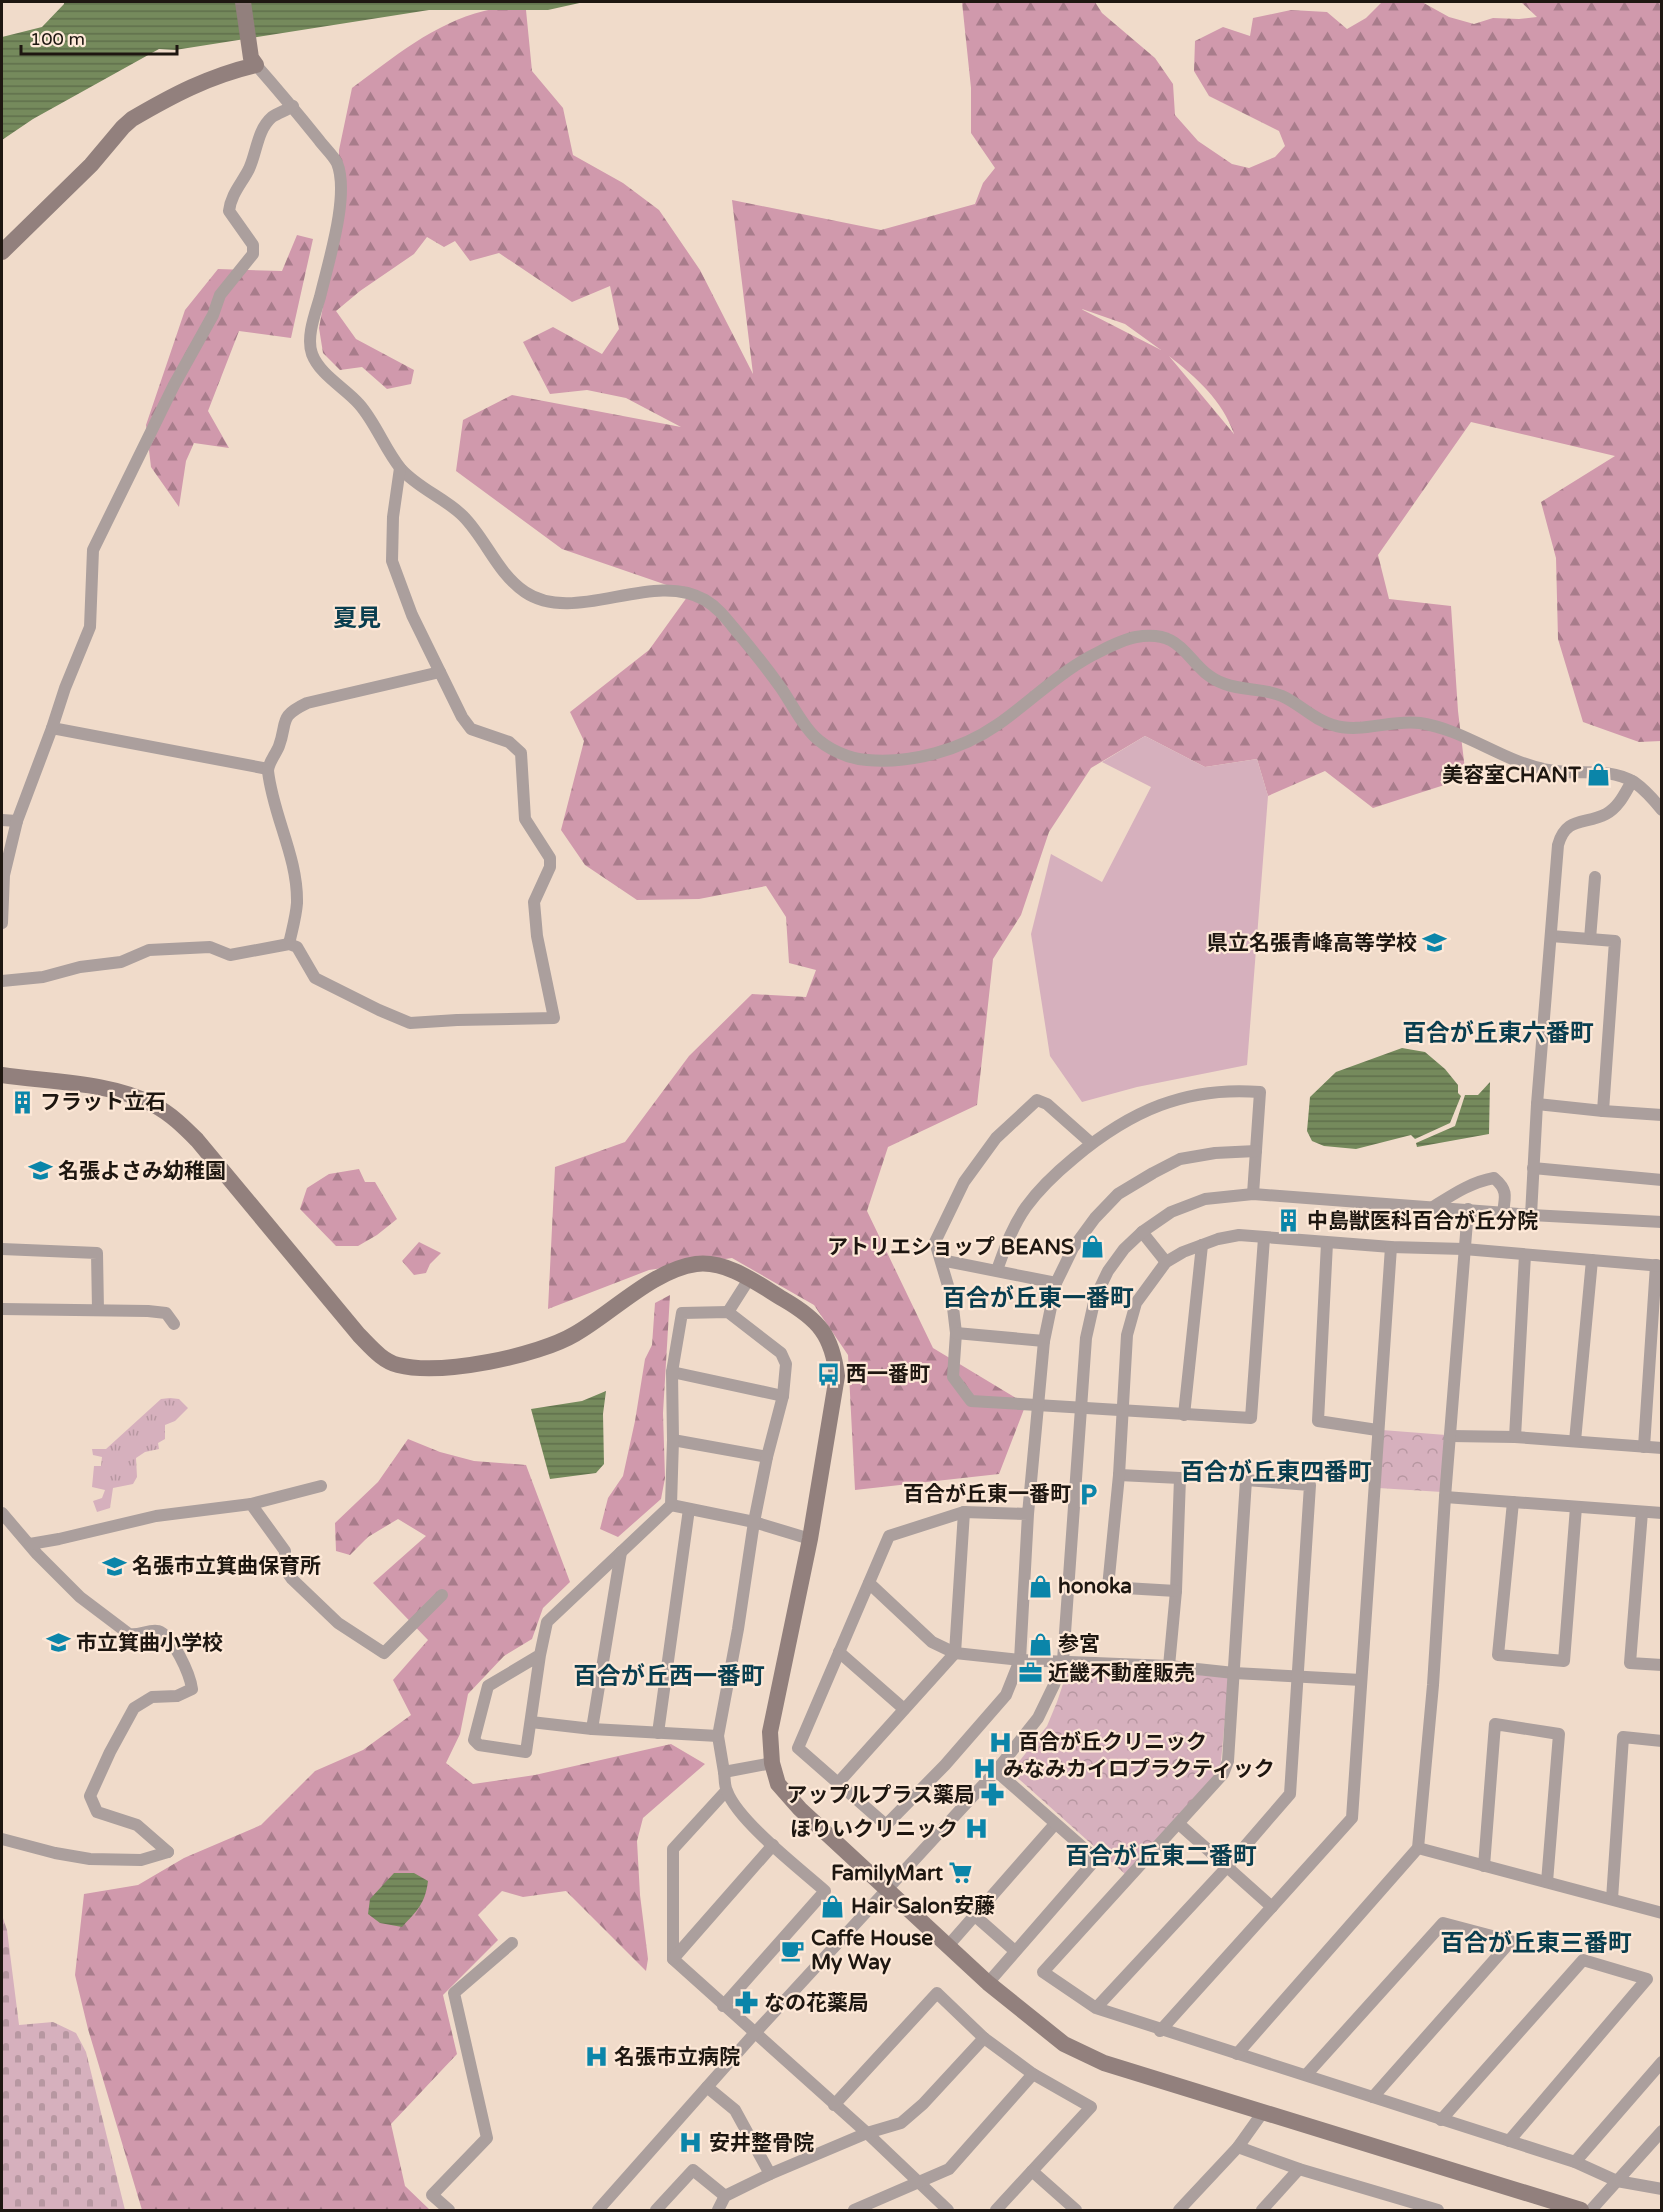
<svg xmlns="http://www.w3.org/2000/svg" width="1663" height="2212" font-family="'Varela Round','Noto Sans JP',sans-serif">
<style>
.grass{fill:url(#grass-tufts)}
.forest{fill:url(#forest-firs);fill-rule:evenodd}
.cemetery{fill:url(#cemetery-stones)}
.park{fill:url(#park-crowns)}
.garden{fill:#d6b0bd}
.water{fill:url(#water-rules)}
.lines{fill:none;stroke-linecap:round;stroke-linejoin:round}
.street{stroke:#ab9f9d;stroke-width:12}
.secondary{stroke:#92807d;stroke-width:16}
.labels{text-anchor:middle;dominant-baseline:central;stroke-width:4.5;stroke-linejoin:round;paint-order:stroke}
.poi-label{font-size:21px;font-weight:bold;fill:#1e1711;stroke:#fde8d7;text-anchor:start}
.quarter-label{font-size:24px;font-weight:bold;fill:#093e4f;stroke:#fde8d7}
</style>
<defs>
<pattern id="grass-tufts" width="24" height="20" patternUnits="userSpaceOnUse" patternTransform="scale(1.5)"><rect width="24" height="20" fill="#d6b0bd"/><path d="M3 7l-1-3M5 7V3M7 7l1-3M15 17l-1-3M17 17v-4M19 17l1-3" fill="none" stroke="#b797a1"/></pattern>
<pattern id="forest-firs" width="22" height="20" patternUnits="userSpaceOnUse" patternTransform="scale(1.5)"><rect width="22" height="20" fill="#d099ac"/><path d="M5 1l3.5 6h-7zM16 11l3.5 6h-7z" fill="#a87c8b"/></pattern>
<pattern id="cemetery-stones" width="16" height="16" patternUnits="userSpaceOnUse" patternTransform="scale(1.5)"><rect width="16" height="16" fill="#d6b0bd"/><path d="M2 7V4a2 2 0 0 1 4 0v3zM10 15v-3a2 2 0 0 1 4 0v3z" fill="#b797a1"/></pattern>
<pattern id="park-crowns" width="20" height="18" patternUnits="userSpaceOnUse" patternTransform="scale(1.5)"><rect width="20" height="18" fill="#d6b0bd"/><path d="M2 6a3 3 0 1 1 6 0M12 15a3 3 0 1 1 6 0" fill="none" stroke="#b797a1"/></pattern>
<pattern id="water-rules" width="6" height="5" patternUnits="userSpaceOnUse" patternTransform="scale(1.5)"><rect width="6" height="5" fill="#758a5c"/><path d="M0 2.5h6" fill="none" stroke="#5f704b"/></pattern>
</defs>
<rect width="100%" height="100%" fill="#f0dbca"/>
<path class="grass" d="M170,1398L179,1399L188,1408L175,1421L165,1425V1439L158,1443L159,1449L145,1452L136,1458L137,1477L133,1484L113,1488L110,1508L97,1512L93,1501L102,1498L105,1490L92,1487L94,1466H101L102,1457L93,1455L92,1449H106L161,1399Z"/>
<g class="forest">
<path d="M962,2H1095L1102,13L1155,58L1173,84L1175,115L1198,141L1232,164L1249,168L1275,157L1285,146L1279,131L1209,96L1194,71L1195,41L1223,27L1250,36L1253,18L1291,10L1327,12L1347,29L1366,18L1382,2H1422L1449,17L1474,24L1493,18L1519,19L1537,17L1521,2H1661V741L1639,742L1583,722L1558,639L1556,558L1541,502L1615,456L1471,422L1378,555L1389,599L1451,606L1458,711L1466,778L1373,808L1325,771L1268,796L1257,759L1205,767L1145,736L1091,768L1049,832L1021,915L993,959L977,1105L888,1147L867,1211L933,1348L1026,1404L999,1474L855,1490L848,1355L814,1305L732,1258L649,1270L548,1309L555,1167L625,1142L689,1056L752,994L806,997L816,970L789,963L786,917L766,886L699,899L637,900L585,865L561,830L584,741L570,712L649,650L690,593L562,549L456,471L463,420L512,395L681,427L626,398L587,390L550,394L523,342L553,327L602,354L619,329L610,286L572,302L499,253L470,261L455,241L444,247L427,237L414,254L360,291L336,311L356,339L414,370L411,384L387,389L362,367L340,370L323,353L319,328L338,224L339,150L352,88C393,58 434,23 484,11C497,8 513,10 526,10L532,71L563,108L573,155L623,183L659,210L700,270L753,374L732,200L881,230L975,204L983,183L995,168L971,133V88ZM1082,309L1125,324L1161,350L1083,310ZM1169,356C1197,378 1222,400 1234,434Z"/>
<path d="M297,235L313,239L291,338L239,331L208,411L229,448L194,443L186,461L179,507L151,467L146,425L185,310L218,269L282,271Z"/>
<path d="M359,1169L365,1182H375L397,1219L377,1235L358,1246H336L300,1209L307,1188L329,1174Z"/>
<path d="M419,1242L441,1253L430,1264L426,1273L414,1275L402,1261Z"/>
<path d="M670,1295L663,1413L665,1478L661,1499L618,1537L600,1529L608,1498L623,1476L635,1421L645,1359L652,1345L655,1303Z"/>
<path d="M408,1439L440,1452L474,1461L526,1465L570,1582L543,1608L532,1639L504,1656L468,1694L460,1734L446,1763L473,1784L535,1775L671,1744L705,1764L643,1818L637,1841L640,1895L648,1959L646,1971L566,1891L523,1897L502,1891L478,1915L498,1940L443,1995L457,2054L391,2124L405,2186L430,2210H142L88,2029L75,1975L84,1894L138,1885L184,1858L261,1825L315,1771L363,1750L411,1715L393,1680L428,1640L373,1583L426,1536L398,1519L368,1537L350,1555L336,1551L335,1523L378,1482Z"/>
</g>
<path class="cemetery" d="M2,1915L7,1930L19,2025L53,2022L76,2033L86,2052L125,2210H2Z"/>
<g class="park">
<path d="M1382,1430L1446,1435L1442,1492L1378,1488Z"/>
<path d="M1069,1666L1229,1676L1220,1772L1126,1875L1011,1772L1047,1726L1057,1702Z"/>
</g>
<path class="garden" d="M1145,736L1205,767L1257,759L1268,796L1247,1065L1137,1087L1082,1102L1050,1056L1031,934L1051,854L1102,882L1151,787L1102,762Z"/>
<g class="water">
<path d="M64,2H584L548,10H429L175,50L159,49L33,119L2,140V37L42,27L64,4Z"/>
<path d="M1402,1048L1425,1052L1445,1069L1458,1085V1093L1461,1096L1450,1123L1415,1139L1411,1135L1356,1149L1324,1146L1312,1141L1307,1131L1310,1097L1336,1072Z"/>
<path d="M1490,1082L1489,1134L1417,1147L1416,1143L1455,1126L1465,1095H1478Z"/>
<path d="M606,1391L603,1414L604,1464L596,1473L550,1479L531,1409L582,1401Z"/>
<path d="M394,1873H414L428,1881C425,1904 417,1911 402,1927L380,1923L368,1914L370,1899Z"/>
</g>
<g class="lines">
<g class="street">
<path d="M256,65C278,90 298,114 319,140C324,147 333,155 337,163C350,195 328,263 320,297C315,314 306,337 312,354C320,375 345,388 359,404C376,423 385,450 401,469C419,489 445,498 463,516C486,539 497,573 525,592C575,626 653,569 705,600C717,607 725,617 733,627C750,647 766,667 781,688C792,704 801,723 814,736C827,749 849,759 867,760C911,764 961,750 997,725C1029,703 1056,675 1091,656C1105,649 1120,640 1136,637C1189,628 1185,670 1225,684C1244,691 1264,688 1282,696C1300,704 1314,720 1333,725C1361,734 1391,719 1420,723C1466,730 1503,762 1548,770C1577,776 1607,766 1634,782C1644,789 1654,800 1662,810"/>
<path d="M52,728L268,769"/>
<path d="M2,820L17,821"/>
<path d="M2,923L4,875L17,821L52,728L65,688L90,627L93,550L174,385L213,315L220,295L253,254V245L229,211C231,194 242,183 249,169C257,152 257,130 272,117C278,113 287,110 293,106"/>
<path d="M1551,936L1615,941L1603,1111"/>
<path d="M1590,939L1595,877"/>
<path d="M289,944C292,930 296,917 297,903C298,857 273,816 268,771C268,763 276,754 279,746C288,721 278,717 307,703L440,672"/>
<path d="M2,981L43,977L80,967L121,962L149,950L210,947L230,955L289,944L297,947L315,978L379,1010L410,1023L457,1020L554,1018L537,936L534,902L550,867V858L525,819L521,753L509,742L471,729L462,717L412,615L392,561L393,517L400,468"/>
<path d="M1537,1104L1603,1111L1662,1115"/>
<path d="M1091,1143L1047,1104L1037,1100L996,1138L964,1182L935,1242L952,1299L956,1333L953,1377L971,1401L1251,1418L1264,1238"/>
<path d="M1533,1168L1662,1180"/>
<path d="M1433,1207C1452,1195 1471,1182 1494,1178C1507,1189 1506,1195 1503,1212"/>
<path d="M1531,1215L1537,1104L1558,845C1566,816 1585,825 1606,814C1619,807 1625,793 1632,781"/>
<path d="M1142,1232L1166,1262"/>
<path d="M1327,1243L1318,1421L1377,1430"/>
<path d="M2,1249L97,1253L98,1310"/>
<path d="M941,1260L1056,1283"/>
<path d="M997,1270C1005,1248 1012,1227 1026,1207C1039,1189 1057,1172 1074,1158C1130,1111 1186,1086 1260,1092L1253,1194"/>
<path d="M2,1309L148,1311L166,1313L174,1324"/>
<path d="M728,1312L749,1279"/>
<path d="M956,1333L1044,1341"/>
<path d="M672,1372L783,1396"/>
<path d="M1184,1415L1202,1245"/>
<path d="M1451,1436L1515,1437L1662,1448"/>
<path d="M1515,1437L1525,1255"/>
<path d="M673,1440L767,1457"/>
<path d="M1575,1441L1592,1260"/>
<path d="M1644,1447L1656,1265"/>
<path d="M1119,1475L1180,1478L1176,1591L1169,1666"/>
<path d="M1445,1497L1662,1513"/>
<path d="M1513,1502L1498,1655L1564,1661L1576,1507"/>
<path d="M251,1504L321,1486"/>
<path d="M671,1505L754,1522L810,1539"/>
<path d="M1642,1512L1630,1663L1662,1665"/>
<path d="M2,1513L37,1554L80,1597L129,1634C139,1636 149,1629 158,1631C173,1636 190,1674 192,1689L177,1696L152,1697L134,1708L110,1752L90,1796L97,1812L137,1825L168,1852"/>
<path d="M1028,1514L964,1512L889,1536L798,1748L886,1825L945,1765L1006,1695L1020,1660L1028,1514L1044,1341L1056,1283L1073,1248L1095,1218L1118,1194L1153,1173L1180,1159L1215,1153L1256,1151"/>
<path d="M30,1544L59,1539L156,1516L251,1504L285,1551V1569L292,1579L338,1623L384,1653L442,1595"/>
<path d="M869,1583L932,1642L955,1653L1020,1660L1169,1666L1234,1673L1361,1680"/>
<path d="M1176,1591L1108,1587L1119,1475L1127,1335L1136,1303L1166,1262L1183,1252L1218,1239L1239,1235L1391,1247L1464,1249L1662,1266"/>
<path d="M839,1652L904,1709"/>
<path d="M540,1655L488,1686L474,1740L479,1745L526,1752L540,1655L547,1622L671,1505L673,1440L672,1372L682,1313L728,1312L781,1353L786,1364L783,1396L767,1457L754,1522L738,1629L718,1736L724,1772"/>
<path d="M531,1722L592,1729L718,1736"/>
<path d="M592,1729L621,1552"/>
<path d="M658,1733L689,1509"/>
<path d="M838,1783L955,1653L964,1512"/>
<path d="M726,1791L673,1849V1959L867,2133L948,2210"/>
<path d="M1179,1824L1272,1907"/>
<path d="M2,1839L55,1853L90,1859L141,1860L168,1852"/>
<path d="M1418,1848L1662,1913"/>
<path d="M1484,1866L1495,1724L1559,1734L1547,1882"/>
<path d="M1612,1899L1623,1737L1662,1741"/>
<path d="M974,1915L1015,1951"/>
<path d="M947,1947L1055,1824"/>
<path d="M673,1959L773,1845"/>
<path d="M988,1983L1096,1859L996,1771"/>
<path d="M723,2006L825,1891C799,1868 738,1821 727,1791C724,1785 725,1778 724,1772L772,1763"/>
<path d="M1096,2008L1227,1867L1290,1794L1310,1485L1246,1480L1228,1761L1223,1774L1043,1972L1096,2008L1575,2162L1617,2181L1662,2189"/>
<path d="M1160,2031L1352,1818L1391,1247"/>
<path d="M1237,2054L1418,1848L1433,1685L1445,1497L1468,1209"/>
<path d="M1306,2075L1443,1923L1511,1941L1373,2097"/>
<path d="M707,2087L735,2110L770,2174"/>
<path d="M834,2105L937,1993L984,2038L1033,2074L1091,2107L996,2210"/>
<path d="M1441,2120L1583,1960L1647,1979L1509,2141"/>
<path d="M1238,2147L1299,2169L1438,2210"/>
<path d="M1575,2162L1662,2062"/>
<path d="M1032,2171L1076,2210"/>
<path d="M449,2210L432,2195L487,2138L454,1993L512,1943"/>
<path d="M598,2210L754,2034L996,1771L1038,1718L1054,1685L1063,1661L1086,1338L1095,1298L1108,1271L1124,1249L1142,1232L1171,1212L1205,1199L1253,1194L1531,1215L1662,1222"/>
<path d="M656,2210L693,2170L725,2196"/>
<path d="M718,2210L725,2196L770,2174L867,2133L901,2123L923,2104L984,2038"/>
<path d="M854,2210L949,2169L1033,2074"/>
<path d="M1179,2210L1238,2147L1263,2112"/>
<path d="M1262,2210L1299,2169"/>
<path d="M1591,2210L1662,2131"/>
</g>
<g class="secondary">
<path d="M2,252L91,165L123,127L132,119C173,95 209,76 256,65L251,58L243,2"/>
<path d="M2,1075C49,1082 112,1082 154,1105C171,1114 184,1127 197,1140L359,1335C371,1347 382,1361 398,1365C441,1376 538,1356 575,1334C612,1313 653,1270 696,1264C727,1260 758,1284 783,1299C819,1320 832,1335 837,1376L810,1539L770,1732L772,1763L778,1784L800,1809L988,1983L1064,2044L1104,2063L1581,2210"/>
</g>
</g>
<defs>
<symbol id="shop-bare" viewBox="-9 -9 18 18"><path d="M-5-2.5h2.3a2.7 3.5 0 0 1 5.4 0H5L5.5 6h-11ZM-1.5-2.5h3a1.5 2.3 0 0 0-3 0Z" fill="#0b85a9" stroke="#fde8d7" stroke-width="2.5" paint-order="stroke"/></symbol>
<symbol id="school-bare" viewBox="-9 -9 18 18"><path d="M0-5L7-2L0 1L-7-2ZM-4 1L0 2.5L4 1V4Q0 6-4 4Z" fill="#0b85a9" stroke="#fde8d7" stroke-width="2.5" paint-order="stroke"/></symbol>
<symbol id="building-bare" viewBox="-9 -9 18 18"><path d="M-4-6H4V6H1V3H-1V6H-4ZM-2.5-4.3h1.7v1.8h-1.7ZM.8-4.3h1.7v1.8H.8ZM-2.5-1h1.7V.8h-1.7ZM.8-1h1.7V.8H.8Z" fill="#0b85a9" stroke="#fde8d7" stroke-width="2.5" paint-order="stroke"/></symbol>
<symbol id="bus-bare" viewBox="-9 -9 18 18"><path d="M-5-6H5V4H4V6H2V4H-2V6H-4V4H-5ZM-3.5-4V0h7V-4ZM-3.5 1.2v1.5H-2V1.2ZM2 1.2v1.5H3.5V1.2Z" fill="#0b85a9" stroke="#fde8d7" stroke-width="2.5" paint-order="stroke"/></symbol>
<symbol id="parking-bare" viewBox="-9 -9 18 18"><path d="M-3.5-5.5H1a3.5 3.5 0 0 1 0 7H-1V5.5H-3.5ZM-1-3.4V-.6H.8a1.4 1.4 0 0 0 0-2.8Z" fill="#0b85a9" stroke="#fde8d7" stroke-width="2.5" paint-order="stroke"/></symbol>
<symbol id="office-bare" viewBox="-9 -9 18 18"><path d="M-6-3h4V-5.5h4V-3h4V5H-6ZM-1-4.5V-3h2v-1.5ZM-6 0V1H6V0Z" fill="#0b85a9" stroke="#fde8d7" stroke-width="2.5" paint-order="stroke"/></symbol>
<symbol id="hospital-bare" viewBox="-9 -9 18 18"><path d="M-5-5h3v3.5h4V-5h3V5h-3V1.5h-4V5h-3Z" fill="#0b85a9" stroke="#fde8d7" stroke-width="2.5" paint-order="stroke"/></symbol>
<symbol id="pharmacy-bare" viewBox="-9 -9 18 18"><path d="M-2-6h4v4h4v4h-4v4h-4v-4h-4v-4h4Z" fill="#0b85a9" stroke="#fde8d7" stroke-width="2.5" paint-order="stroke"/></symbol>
<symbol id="supermarket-bare" viewBox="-9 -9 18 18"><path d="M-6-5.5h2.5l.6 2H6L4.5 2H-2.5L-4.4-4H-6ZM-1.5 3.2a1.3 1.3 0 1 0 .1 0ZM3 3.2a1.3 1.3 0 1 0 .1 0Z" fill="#0b85a9" stroke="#fde8d7" stroke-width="2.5" paint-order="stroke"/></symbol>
<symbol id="cafe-bare" viewBox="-9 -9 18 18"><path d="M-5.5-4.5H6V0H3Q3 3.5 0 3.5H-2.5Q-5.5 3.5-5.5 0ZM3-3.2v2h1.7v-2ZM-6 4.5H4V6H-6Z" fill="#0b85a9" stroke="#fde8d7" stroke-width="2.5" paint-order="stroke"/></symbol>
</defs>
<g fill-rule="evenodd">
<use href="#shop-bare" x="1582" y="758" width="33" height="33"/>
<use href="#school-bare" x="1418" y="926" width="33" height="33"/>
<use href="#building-bare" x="6" y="1086" width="33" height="33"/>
<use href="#school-bare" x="24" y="1154" width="33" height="33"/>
<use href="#building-bare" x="1272" y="1204" width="33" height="33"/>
<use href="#shop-bare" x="1076" y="1230" width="33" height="33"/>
<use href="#bus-bare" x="812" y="1358" width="33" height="33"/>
<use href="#parking-bare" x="1072" y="1478" width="33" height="33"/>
<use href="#school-bare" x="98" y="1550" width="33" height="33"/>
<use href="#shop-bare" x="1024" y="1570" width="33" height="33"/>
<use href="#school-bare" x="42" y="1626" width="33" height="33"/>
<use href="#shop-bare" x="1024" y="1628" width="33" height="33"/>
<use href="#office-bare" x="1014" y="1656" width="33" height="33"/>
<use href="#hospital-bare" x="984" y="1726" width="33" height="33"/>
<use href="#hospital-bare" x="968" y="1752" width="33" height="33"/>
<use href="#pharmacy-bare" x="976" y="1778" width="33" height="33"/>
<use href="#hospital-bare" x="960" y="1812" width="33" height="33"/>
<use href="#supermarket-bare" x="944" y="1856" width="33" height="33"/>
<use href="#shop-bare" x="816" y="1890" width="33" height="33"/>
<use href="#cafe-bare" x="776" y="1934" width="33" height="33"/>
<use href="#pharmacy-bare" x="730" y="1986" width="33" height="33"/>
<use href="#hospital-bare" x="580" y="2040" width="33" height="33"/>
<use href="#hospital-bare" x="674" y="2126" width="33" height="33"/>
</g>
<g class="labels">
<g class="poi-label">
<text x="1581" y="775" text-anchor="end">美容室CHANT</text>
<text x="1417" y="943" text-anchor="end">県立名張青峰高等学校</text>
<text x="40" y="1102">フラット立石</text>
<text x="58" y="1171">名張よさみ幼稚園</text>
<text x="1307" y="1221">中島獣医科百合が丘分院</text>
<text x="1074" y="1247" text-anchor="end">アトリエショップ BEANS</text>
<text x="846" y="1374">西一番町</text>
<text x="1071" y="1494" text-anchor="end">百合が丘東一番町</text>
<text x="132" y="1566">名張市立箕曲保育所</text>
<text x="1058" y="1586">honoka</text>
<text x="76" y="1643">市立箕曲小学校</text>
<text x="1058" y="1644">参宮</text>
<text x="1048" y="1673">近畿不動産販売</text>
<text x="1018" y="1742">百合が丘クリニック</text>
<text x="1003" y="1769">みなみカイロプラクティック</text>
<text x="975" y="1795" text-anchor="end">アップルプラス薬局</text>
<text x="958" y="1829" text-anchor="end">ほりいクリニック</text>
<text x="943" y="1873" text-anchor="end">FamilyMart</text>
<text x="851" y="1906">Hair Salon安藤</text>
<text x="811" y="1938">Caffe House<tspan x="811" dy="24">My Way</tspan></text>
<text x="764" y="2003">なの花薬局</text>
<text x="614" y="2057">名張市立病院</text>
<text x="709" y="2143">安井整骨院</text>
</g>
<g class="quarter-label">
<text x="357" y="618">夏見</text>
<text x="1498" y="1033">百合が丘東六番町</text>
<text x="1038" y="1298">百合が丘東一番町</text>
<text x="1276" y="1472">百合が丘東四番町</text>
<text x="669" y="1676">百合が丘西一番町</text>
<text x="1161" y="1856">百合が丘東二番町</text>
<text x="1536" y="1943">百合が丘東三番町</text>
</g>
</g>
<rect width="1663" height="2212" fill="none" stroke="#1e1711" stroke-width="6"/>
<path d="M21 45v9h156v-9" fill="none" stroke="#1e1711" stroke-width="3"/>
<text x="30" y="45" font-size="18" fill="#1e1711" stroke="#fde8d7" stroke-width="4.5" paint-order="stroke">100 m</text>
</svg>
